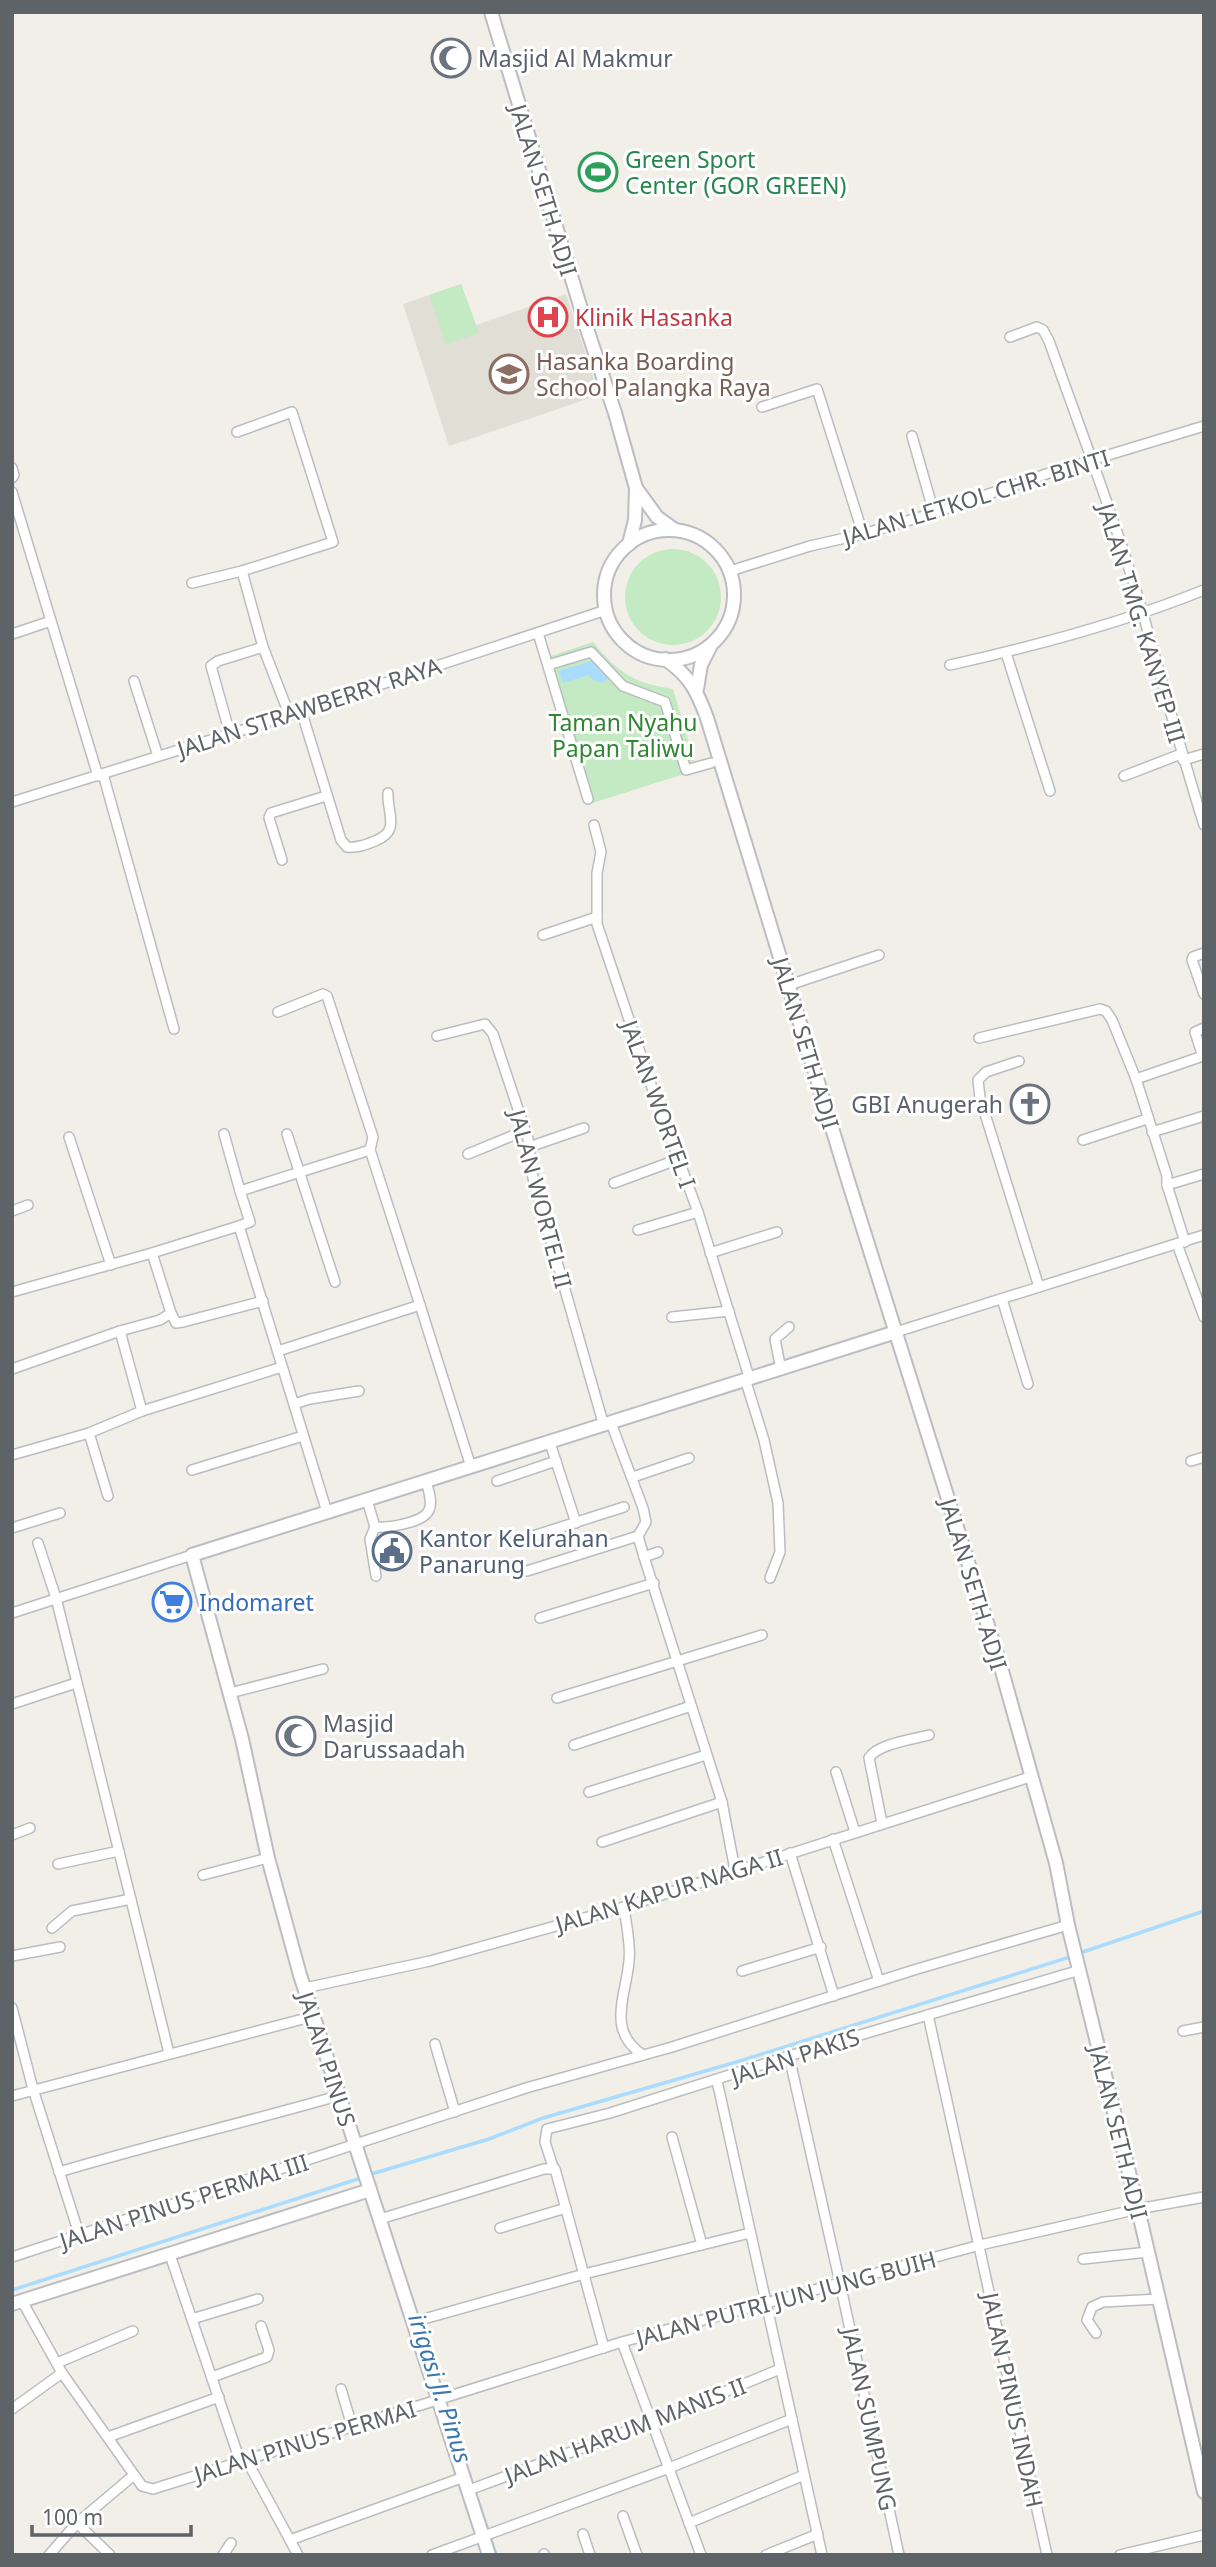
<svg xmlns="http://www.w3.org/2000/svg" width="1216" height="2567" font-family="'Noto Sans',sans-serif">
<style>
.education{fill:#e1ded5}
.green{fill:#c4eac3}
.water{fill:#a9dcff}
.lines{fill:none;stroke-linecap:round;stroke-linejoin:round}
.stream{stroke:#a9dcff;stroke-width:3.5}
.street-casing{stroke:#b9bdc1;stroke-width:12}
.secondary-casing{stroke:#babec3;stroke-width:16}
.street{stroke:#fff;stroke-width:9}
.secondary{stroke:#fff;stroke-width:12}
.labels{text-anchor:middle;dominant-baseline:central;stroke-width:6;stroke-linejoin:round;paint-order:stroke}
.worship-label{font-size:23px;fill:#5b616d;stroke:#fff;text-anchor:start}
.leisure-label{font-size:23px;fill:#27864d;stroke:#fff;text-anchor:start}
.street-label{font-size:23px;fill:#5e6368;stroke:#fff}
.health-label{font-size:23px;fill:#be3a42;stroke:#fff;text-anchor:start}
.education-label{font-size:23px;fill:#785e54;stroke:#fff;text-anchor:start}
.park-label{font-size:23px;fill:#308531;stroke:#fff}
.service-label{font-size:23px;fill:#4e5e75;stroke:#fff;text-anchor:start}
.shop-label{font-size:23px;fill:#366cbe;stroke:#fff;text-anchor:start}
.water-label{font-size:24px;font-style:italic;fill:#3c77af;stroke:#fff}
</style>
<rect width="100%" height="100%" fill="#f1efe7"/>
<path class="education" d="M461,284L476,325L566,294L599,395L449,446L403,304Z"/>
<g class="green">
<path d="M461,284L479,333L446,344L429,295Z"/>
<circle cx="673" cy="597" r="48"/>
<path d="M593,642C618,673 634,683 673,689L697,770L586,805L542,659Z"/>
</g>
<path class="water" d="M592,661L608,678L602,683L593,680L589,675L563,683L558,671Z"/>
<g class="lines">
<g class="stream">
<path d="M1080,1953L1204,1911"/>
<path d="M368,2175L489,2139L543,2118L740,2061L1073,1956"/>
<path d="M12,2290L361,2178"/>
<path d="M452,2423L496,2555"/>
</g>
<defs>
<g id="street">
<path d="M1010,337L1037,327L1043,330L1049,341C1081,431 1116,522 1143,614C1163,685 1182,755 1204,825"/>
<path d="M762,407L817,389L863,534"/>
<path d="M912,436L934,513"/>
<path d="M12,468L14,475L12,478"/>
<path d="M12,492L98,776"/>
<path d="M242,571L263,647L289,714"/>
<path d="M730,571L810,546L863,534L934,513L1049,473L1204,426"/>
<path d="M192,583L242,571L333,542L292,412L237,432"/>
<path d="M538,633L588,799"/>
<path d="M12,634L51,621"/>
<path d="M1006,653L1050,791"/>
<path d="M548,665L591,652L623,686L665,702L686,770L711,763"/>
<path d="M950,665C1036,646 1122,623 1204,590"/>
<path d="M134,681L158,756"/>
<path d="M301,710L341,840L347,847C357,848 365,845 375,841C401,831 387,814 388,793"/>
<path d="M230,734L211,666L218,661L263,647"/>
<path d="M1183,760L1204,754"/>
<path d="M103,774L174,1029"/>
<path d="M1124,776L1181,754"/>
<path d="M12,802L249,728L606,610"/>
<path d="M594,825L601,852L597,873V924L650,1082L698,1212L750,1380"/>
<path d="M282,860L269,818L271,813L326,796"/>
<path d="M543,935L597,917"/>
<path d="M1204,953L1193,957L1192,960L1204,994"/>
<path d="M789,985L879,955"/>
<path d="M278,1012L323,994L327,996L373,1137L370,1150"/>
<path d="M1204,1028L1195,1032L1202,1054L1200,1057L1136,1079L1167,1176V1185L1204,1174"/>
<path d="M437,1036L485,1024L493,1034L528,1139L533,1178L604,1426"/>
<path d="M979,1038L1100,1009L1106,1011L1112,1020L1136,1079"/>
<path d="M1019,1061L986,1072L978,1080L980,1098L1039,1287"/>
<path d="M1152,1132L1204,1116"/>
<path d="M224,1134L240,1191"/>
<path d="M287,1134L335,1282"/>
<path d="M69,1137L111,1265"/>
<path d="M1083,1140L1147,1119"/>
<path d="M529,1147L584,1128"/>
<path d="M468,1154L524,1131"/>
<path d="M614,1183L679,1159"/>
<path d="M1167,1185L1185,1242"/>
<path d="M12,1211L28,1205"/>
<path d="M638,1230L698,1212"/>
<path d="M1177,1244L1204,1317"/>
<path d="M710,1253L777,1232"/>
<path d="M12,1292L152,1253L239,1226"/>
<path d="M1002,1299L1028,1384"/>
<path d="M420,1305L471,1467"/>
<path d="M171,1313L176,1323L183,1322L263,1301"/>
<path d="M672,1317L729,1311"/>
<path d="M120,1331L142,1411"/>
<path d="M896,1332L1204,1235"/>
<path d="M278,1351L420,1305L370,1150L240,1191L250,1222L239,1226L327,1512"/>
<path d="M12,1369L120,1331L160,1320L171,1313L152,1253"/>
<path d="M781,1370L775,1339L789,1327"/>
<path d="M746,1382L764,1440L778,1503L780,1552L770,1578"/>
<path d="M294,1404L310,1399L359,1391"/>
<path d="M611,1423L643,1508L646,1522L638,1536L644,1557"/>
<path d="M550,1443L576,1523"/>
<path d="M12,1455L89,1433"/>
<path d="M1191,1461L1204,1457"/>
<path d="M192,1470L303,1436"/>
<path d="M633,1477L689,1458"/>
<path d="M497,1481L556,1461"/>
<path d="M108,1496L89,1433L142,1411L282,1367"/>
<path d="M367,1500L375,1527L370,1539L376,1576"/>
<path d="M375,1527C387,1528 424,1523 429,1510C433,1502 428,1489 426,1481"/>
<path d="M12,1528L60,1513"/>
<path d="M514,1542L624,1507"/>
<path d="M38,1543L56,1598L169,2053"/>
<path d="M658,1552L644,1557L722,1802L735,1870"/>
<path d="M527,1571L638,1536"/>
<path d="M12,1613L192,1555"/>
<path d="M540,1618L654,1583"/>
<path d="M230,1693L323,1669"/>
<path d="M557,1698L762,1635"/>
<path d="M12,1704L76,1683"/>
<path d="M574,1745L691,1706"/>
<path d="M836,1772L855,1832"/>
<path d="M589,1792L706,1755"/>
<path d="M882,1823L869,1758C877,1744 914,1739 929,1735"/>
<path d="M12,1835L30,1828"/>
<path d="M833,1839L879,1981"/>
<path d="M602,1842L722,1802"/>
<path d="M790,1853L834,1996"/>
<path d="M58,1864L119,1851"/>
<path d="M203,1875L268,1858"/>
<path d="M624,1907C626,1924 631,1944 629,1961C626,1996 606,2031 643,2055"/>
<path d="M52,1928L72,1911L131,1899"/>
<path d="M12,1956L60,1947"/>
<path d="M742,1971L821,1947"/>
<path d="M305,1988L430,1961L624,1907L1030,1777"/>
<path d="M12,2008L33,2089L79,2234"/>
<path d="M928,2015L1047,2555"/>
<path d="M1183,2031L1204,2027"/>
<path d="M435,2044L455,2112"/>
<path d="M789,2056L840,2283L899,2555"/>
<path d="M717,2081L822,2555"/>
<path d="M12,2096L314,2016"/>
<path d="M672,2137L702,2245"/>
<path d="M553,2167L545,2142L547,2129L610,2113L789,2056L1080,1970"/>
<path d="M59,2172C153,2144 247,2122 341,2095"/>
<path d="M380,2219L544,2169H555L604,2348"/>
<path d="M500,2228L566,2208"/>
<path d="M170,2255L240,2461"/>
<path d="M12,2257L526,2088L672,2047L917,1969L1068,1925"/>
<path d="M1083,2259L1148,2252"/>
<path d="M22,2301L62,2373L142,2486L153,2489L622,2342L980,2245L1138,2209L1204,2197"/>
<path d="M192,2319L258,2299"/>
<path d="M413,2322L584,2274L750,2233"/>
<path d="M1096,2333L1087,2320L1092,2307L1103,2302L1159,2299"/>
<path d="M622,2342L701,2555"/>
<path d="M57,2363L133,2331"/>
<path d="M212,2377L267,2357L269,2350L261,2326"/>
<path d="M341,2389L352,2426"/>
<path d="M12,2409L62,2373"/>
<path d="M108,2437L219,2397"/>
<path d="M246,2459L298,2555"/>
<path d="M469,2490L652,2422L780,2369"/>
<path d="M623,2516L637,2555"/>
<path d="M77,2523L110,2555"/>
<path d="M689,2523L804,2475"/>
<path d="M583,2534L590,2555"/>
<path d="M290,2540L464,2477"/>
<path d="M544,2554V2555"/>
<path d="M49,2555L77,2523L134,2475"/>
<path d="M223,2555L231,2543"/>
<path d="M432,2555L669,2468L792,2419"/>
<path d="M766,2555L818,2534"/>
<path d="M1120,2555L1204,2535"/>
</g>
<g id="secondary">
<path d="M491,12L588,332L615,413L636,488L657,517L675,530"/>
<circle cx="669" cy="595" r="65"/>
<path d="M629,544L635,520L636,488"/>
<path d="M665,659C690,676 697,691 707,718L850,1187L1000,1664L1056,1863L1068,1925L1138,2209L1204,2492"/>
<path d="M697,689L701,665L710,647"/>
<path d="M12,2304L370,2190"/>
<path d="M489,2555L300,1975L268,1858L242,1739L192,1555L896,1332"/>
</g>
</defs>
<use href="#street" class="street-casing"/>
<use href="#secondary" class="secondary-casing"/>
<use href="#street" class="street"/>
<use href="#secondary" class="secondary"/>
</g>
<defs>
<symbol id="mosque-ring" viewBox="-11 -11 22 22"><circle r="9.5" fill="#fff" stroke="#6b7280" stroke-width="1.5"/><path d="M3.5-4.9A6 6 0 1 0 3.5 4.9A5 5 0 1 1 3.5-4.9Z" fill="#6b7280"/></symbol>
<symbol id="stadium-ring" viewBox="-11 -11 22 22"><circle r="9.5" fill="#fff" stroke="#2e9e5b" stroke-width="1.5"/><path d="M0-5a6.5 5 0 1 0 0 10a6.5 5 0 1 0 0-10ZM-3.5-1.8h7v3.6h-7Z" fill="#2e9e5b"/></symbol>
<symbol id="hospital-ring" viewBox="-11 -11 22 22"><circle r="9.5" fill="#fff" stroke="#e0444e" stroke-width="1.5"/><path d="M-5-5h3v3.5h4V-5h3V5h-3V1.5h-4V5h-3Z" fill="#e0444e"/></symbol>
<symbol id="school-ring" viewBox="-11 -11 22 22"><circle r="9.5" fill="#fff" stroke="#8d6e63" stroke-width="1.5"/><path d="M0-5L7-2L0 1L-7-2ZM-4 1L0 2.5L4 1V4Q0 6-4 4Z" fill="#8d6e63"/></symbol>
<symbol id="church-ring" viewBox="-11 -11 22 22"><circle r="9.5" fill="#fff" stroke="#6b7280" stroke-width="1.5"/><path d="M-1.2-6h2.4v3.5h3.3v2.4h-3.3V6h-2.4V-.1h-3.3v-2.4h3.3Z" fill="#6b7280"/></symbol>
<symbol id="civic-ring" viewBox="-11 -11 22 22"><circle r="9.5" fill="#fff" stroke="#5c6f8a" stroke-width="1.5"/><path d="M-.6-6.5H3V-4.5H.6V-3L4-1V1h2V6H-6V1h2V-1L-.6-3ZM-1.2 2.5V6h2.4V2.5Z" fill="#5c6f8a"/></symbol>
<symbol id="supermarket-ring" viewBox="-11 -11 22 22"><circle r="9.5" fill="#fff" stroke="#3f7fe0" stroke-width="1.5"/><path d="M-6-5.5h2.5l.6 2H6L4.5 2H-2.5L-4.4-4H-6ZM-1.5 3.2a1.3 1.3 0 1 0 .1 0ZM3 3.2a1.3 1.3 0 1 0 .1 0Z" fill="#3f7fe0"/></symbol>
</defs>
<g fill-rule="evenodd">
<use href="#mosque-ring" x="429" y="36" width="44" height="44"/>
<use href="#stadium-ring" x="576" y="150" width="44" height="44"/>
<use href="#hospital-ring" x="526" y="295" width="44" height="44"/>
<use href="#school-ring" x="487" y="352" width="44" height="44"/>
<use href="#church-ring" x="1008" y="1082" width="44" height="44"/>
<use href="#civic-ring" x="370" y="1529" width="44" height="44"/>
<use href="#supermarket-ring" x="150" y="1580" width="44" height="44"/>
<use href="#mosque-ring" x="274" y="1714" width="44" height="44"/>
</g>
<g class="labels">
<g class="worship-label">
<text x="478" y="58">Masjid Al Makmur</text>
<text x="1003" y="1104" text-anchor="end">GBI Anugerah</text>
<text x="323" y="1723">Masjid<tspan x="323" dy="26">Darussaadah</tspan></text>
</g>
<g class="leisure-label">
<text x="625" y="159">Green Sport<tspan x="625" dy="26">Center (GOR GREEN)</tspan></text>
</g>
<g class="street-label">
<text transform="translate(544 190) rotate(73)">JALAN SETH ADJI</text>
<text transform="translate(976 497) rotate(-17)">JALAN LETKOL CHR. BINTI</text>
<text transform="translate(1142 623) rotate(73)">JALAN TMG. KANYEP III</text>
<text transform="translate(309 707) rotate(-18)">JALAN STRAWBERRY RAYA</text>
<text transform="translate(806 1043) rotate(73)">JALAN SETH ADJI</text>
<text transform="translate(659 1104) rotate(70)">JALAN WORTEL I</text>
<text transform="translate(541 1199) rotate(75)">JALAN WORTEL II</text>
<text transform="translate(974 1584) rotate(73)">JALAN SETH ADJI</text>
<text transform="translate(669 1890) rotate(-17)">JALAN KAPUR NAGA II</text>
<text transform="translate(795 2056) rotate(-18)">JALAN PAKIS</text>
<text transform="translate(327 2059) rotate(72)">JALAN PINUS</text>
<text transform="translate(1119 2132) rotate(76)">JALAN SETH ADJI</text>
<text transform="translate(184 2201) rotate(-18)">JALAN PINUS PERMAI III</text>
<text transform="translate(786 2298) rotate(-15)">JALAN PUTRI JUN JUNG BUIH</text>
<text transform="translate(1013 2400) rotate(78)">JALAN PINUS INDAH</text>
<text transform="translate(870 2419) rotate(78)">JALAN SUMPUNG</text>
<text transform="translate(625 2430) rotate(-21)">JALAN HARUM MANIS II</text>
<text transform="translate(305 2441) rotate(-17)">JALAN PINUS PERMAI</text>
</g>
<g class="health-label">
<text x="575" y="317">Klinik Hasanka</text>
</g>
<g class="education-label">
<text x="536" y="361">Hasanka Boarding<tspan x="536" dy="26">School Palangka Raya</tspan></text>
</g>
<g class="park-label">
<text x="623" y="722">Taman Nyahu<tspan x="623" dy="26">Papan Taliwu</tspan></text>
</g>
<g class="service-label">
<text x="419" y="1538">Kantor Kelurahan<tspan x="419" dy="26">Panarung</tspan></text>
</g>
<g class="shop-label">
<text x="199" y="1602">Indomaret</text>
</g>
<g class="water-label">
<text transform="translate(441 2388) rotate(72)">irigasi Jl. Pinus</text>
</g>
</g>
<rect width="1216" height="2567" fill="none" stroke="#5e6368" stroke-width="28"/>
<path d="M32 2525v10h159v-10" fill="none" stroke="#5e6368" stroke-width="3.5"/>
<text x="42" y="2525" font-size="21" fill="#5e6368" stroke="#ffffff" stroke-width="5" paint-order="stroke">100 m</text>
</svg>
